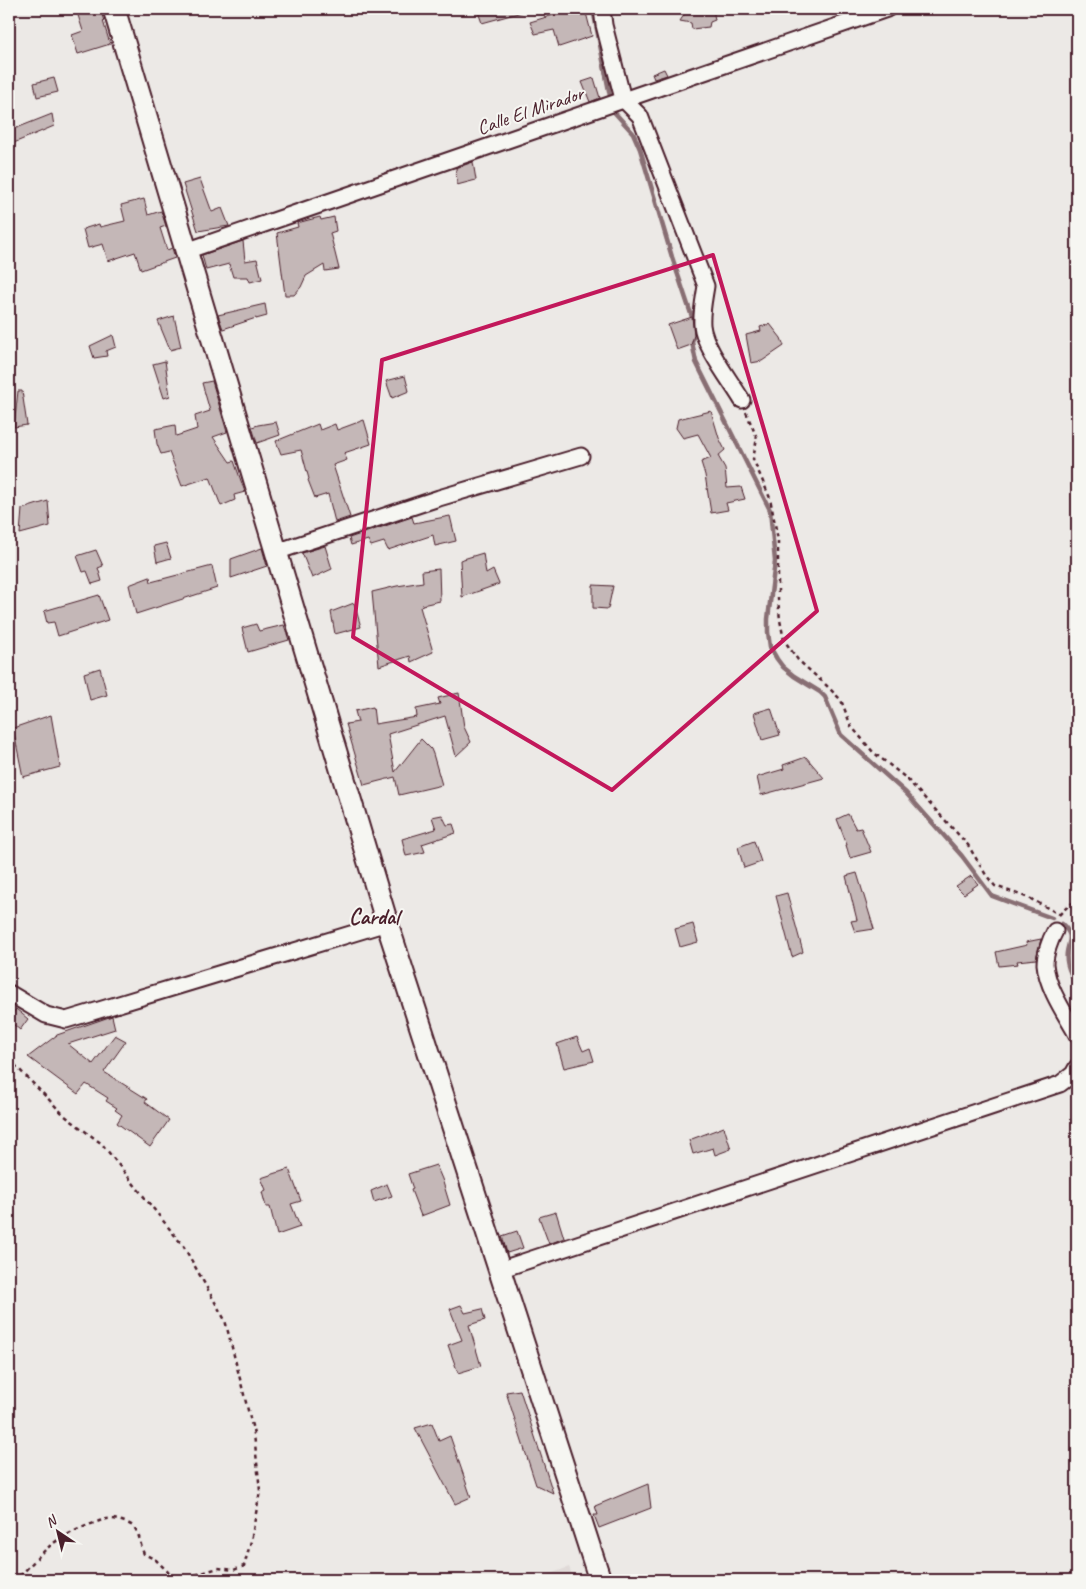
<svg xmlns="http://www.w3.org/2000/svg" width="1086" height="1589" font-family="Caveat,sans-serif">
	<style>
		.built { fill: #e0dad8 }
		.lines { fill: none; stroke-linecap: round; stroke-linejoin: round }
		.stream { stroke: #886e73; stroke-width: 4.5 }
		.building { fill: #c4b7b7; stroke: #4a1f2b }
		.street-casing { stroke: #4a1f2b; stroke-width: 19 }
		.secondary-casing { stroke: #4a1f2b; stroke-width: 25 }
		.path { stroke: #4a1f2b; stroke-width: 2.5; stroke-dasharray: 4 4; stroke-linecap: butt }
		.street { stroke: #f6f6f2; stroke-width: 15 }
		.secondary { stroke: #f6f6f2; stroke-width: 21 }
		.marked { fill: none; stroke: #c2185b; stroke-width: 4; stroke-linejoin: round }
		.labels { text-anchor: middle; stroke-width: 4; stroke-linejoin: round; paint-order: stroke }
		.street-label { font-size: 20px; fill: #4a1f2b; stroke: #f6f6f2 }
		.quarter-label { font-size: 22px; font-weight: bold; fill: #4a1f2b; stroke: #f6f6f2 }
	</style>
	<rect width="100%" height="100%" fill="#ece9e6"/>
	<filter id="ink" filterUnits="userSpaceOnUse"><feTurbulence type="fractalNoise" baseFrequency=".02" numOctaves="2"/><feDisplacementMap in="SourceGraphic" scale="10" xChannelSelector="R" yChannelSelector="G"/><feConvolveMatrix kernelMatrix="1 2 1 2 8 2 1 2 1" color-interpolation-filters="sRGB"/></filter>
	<g filter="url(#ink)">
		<path class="built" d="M569,1567L574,1580H534Z"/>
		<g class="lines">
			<g class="stream">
				<path d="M593,9L611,101"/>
				<path d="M615,113L633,133L640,149L672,257L694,323V335L692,342L696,362L770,510L775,561L768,619V632L770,647L777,659L783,667L794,676L820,692L825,697L841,735L906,793L962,856L992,896L1052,918"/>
				<path d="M1062,924C1078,939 1064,944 1067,961C1068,970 1073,978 1077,987"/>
			</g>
		</g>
		<g class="building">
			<path d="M76,9H100L104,21H103L110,44L78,54L72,35L83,31Z"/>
			<path d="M477,9H522V12L482,23Z"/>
			<path d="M573,9H585L592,36L559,47L554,30L535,34L530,22Z"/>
			<path d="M683,9H713L715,20L710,22L709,27L692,29L691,23L680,21L684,15Z"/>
			<path d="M664,69L667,75L654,79L652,74Z"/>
			<path d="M54,78L58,92L37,97L34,83Z"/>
			<path d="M594,78L600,98L590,102L582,82Z"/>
			<path d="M52,114L54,126L9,145V131Z"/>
			<path d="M473,162L476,180L457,185L456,168Z"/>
			<path d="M200,179L212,212L222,208L229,226L198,231L183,184Z"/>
			<path d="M144,199L148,215L161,211L166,226L160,228L167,250L172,248L175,258L141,270L135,252L108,261L103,244L88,248L83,229L99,224L100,227L125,221L121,205Z"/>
			<path d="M320,217L321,220L334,217L336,231L330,233L339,269L325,271L324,265L306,276L301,287L294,295H285L277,233L298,227L297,223Z"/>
			<path d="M243,241L245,261L257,259L262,279L250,282L248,277H233L229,264L206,270L202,255Z"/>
			<path d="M265,304L267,316L256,319V318L223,329L218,315Z"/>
			<path d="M174,316L181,347L170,350L158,321Z"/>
			<path d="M692,317L694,335L691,345L677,350L668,325Z"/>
			<path d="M770,324L781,338L784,346L762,361L751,363L746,335L761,331L760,327Z"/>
			<path d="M113,335L116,347L106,351L107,356L94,358L90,346Z"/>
			<path d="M165,361L170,396L164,398L153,364Z"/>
			<path d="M405,376L409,391L392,398L386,381Z"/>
			<path d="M212,381L227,432L213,437L230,462L234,461L245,492L234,495L235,500L221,506L210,477L182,486L169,452L161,454L157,444L155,429L175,425L176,436L197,429L195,416L210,411L202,383Z"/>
			<path d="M18,391H22L27,425L14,427Z"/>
			<path d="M711,411L719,438L725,450L718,456L725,468L727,488L741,487L745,499L726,503L728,510L711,513L705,475L701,462L711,458L698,434L683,438L676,428L678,419Z"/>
			<path d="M364,420L371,444L344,453L347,460L333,465L350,517L335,522L328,494L315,498L308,480L309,479L301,450L281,454L276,441L318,424L320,430L335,424L337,430Z"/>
			<path d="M276,422L280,435L257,443L252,427L258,425Z"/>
			<path d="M48,501L50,526L20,534L22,509Z"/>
			<path d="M450,516L456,541L435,546L433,535L388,550L384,542L371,546L368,540L351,545L349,538L412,517L414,523Z"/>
			<path d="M166,543L171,558L157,562L154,546Z"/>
			<path d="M325,546L332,569L312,578L302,553Z"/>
			<path d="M262,548L267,566L231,578V559Z"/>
			<path d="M96,550L103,566L98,568L102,581L92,584L87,571L83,572L77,556Z"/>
			<path d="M483,553L486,574L493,570L499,584L462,597L460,560Z"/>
			<path d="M212,566L217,588L136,614L129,585L150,577L151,582Z"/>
			<path d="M439,569L440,601L422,605L423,606L420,607L433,652L411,662L410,656L379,666L372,592L397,586L423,582L422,571Z"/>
			<path d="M593,585L613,586L608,609L593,608Z"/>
			<path d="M99,595L108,620L58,636L54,622L47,623L44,611Z"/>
			<path d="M354,603L361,627L335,634L331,612Z"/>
			<path d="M256,624L259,631L284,625L289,640L248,652L242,628Z"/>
			<path d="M100,668L107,695L90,700L84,673Z"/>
			<path d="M459,693L464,727L471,742L456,756L445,716L388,734L395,772L421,739L431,749L433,754L442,785L399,795L395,777L364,785L346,724L358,722L355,711L373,707L375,724L417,717L416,709L440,704L438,698Z"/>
			<path d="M771,708L780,735L762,740L754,713Z"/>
			<path d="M51,715L60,767L23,777L13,728Z"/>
			<path d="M806,757L824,778L761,795L757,777L784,769L783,765Z"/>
			<path d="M848,814L856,829L861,828L871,852L850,858L846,845H847L837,819Z"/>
			<path d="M442,815L447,825L453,824L456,833L422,844L425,852L406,856L402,839L436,829L432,817Z"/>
			<path d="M754,841L761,862L744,868L738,847Z"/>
			<path d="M857,873L874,929L855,932L851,921L857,920L846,876Z"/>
			<path d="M971,876L978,884L964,894L956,886Z"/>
			<path d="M787,893L803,952L792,957L776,896Z"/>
			<path d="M693,924L698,942L680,947L675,929Z"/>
			<path d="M1041,939L1036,959L1017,961L1018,964L999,966L996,952L1027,945L1026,942Z"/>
			<path d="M16,1009L28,1019L20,1030L9,1021V1019Z"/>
			<path d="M112,1016L115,1029L68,1044L93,1064L115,1035L126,1041L104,1072L147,1099L145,1102L169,1120L150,1147L117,1123L122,1115L115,1110L117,1108L106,1101L108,1098L86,1084L78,1094L28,1057L57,1035Z"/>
			<path d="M577,1037L583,1051L590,1048L594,1061L564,1068L557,1044Z"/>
			<path d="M724,1127L731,1149L715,1155L713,1148L693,1154L689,1140Z"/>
			<path d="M436,1165L442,1179L450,1205L421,1216L411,1190L413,1189L408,1174Z"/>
			<path d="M289,1169L301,1201L291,1204L300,1227L277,1235L270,1207H266L262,1192L266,1190L261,1178Z"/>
			<path d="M387,1184L392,1196L374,1202L371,1191Z"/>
			<path d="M556,1212L564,1238L549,1244L539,1217Z"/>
			<path d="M517,1231L523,1248L507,1253L502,1236Z"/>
			<path d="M461,1305L465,1313L482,1309L485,1320L469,1325L481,1366L458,1373L448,1345L462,1340L450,1309Z"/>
			<path d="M520,1390L553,1493L536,1485L506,1392Z"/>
			<path d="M432,1423L439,1441L450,1436L471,1497L455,1504L415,1428Z"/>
			<path d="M648,1484L651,1508L599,1528L594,1515H598L595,1506Z"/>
		</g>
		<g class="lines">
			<defs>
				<g id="street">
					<path d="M602,9L604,25L623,99L640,116L706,286C704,299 701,312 702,325C704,347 730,380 742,400"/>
					<path d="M186,251L887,9"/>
					<path d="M276,552L439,498L581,456"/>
					<path d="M1055,931C1050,940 1045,954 1045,964C1047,988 1066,1015 1077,1035"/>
					<path d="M9,993L46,1015L66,1020L387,923"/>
					<path d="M499,1270L1060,1084L1073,1074L1077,1067"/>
				</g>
				<path id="secondary" d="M114,9L387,923L600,1580"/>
			</defs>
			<use href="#street" class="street-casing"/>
			<use href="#secondary" class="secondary-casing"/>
			<g class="path">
				<path d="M746,412L757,438L753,459L770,498L778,540V599L780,620L784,640L798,660L826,685L841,700L851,726L873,752L906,778L968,845L986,875L995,886L1029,898L1059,914"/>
				<path d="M1059,915L1068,906L1077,900"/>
				<path d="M9,1059L65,1116L102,1144L184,1247L225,1320L254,1434L260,1491L251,1541L244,1566L234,1570L218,1568L182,1579L171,1575L156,1560L144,1554C140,1545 140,1533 133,1526C127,1522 114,1518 107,1519C93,1522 63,1535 51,1545C40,1554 27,1569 16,1580"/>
			</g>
			<use href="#street" class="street"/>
			<use href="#secondary" class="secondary"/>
		</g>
	</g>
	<path class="marked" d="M713,255L817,611L612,790L353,637L382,360Z"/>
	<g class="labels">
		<g class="street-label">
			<text transform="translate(530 110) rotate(-19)" y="7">Calle El Mirador</text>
		</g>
		<g class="quarter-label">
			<text x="374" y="924">Cardal</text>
		</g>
	</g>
	<rect width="1086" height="1589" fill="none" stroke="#f6f6f2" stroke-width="30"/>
	<rect x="15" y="15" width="1056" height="1559" fill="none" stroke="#4a1f2b" stroke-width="2" filter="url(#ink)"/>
	<g transform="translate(58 1532) rotate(325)" stroke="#f6f6f2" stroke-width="4" paint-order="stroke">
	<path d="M0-4L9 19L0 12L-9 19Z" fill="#4a1f2b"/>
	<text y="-8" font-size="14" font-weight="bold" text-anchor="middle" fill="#4a1f2b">N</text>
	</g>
</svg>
